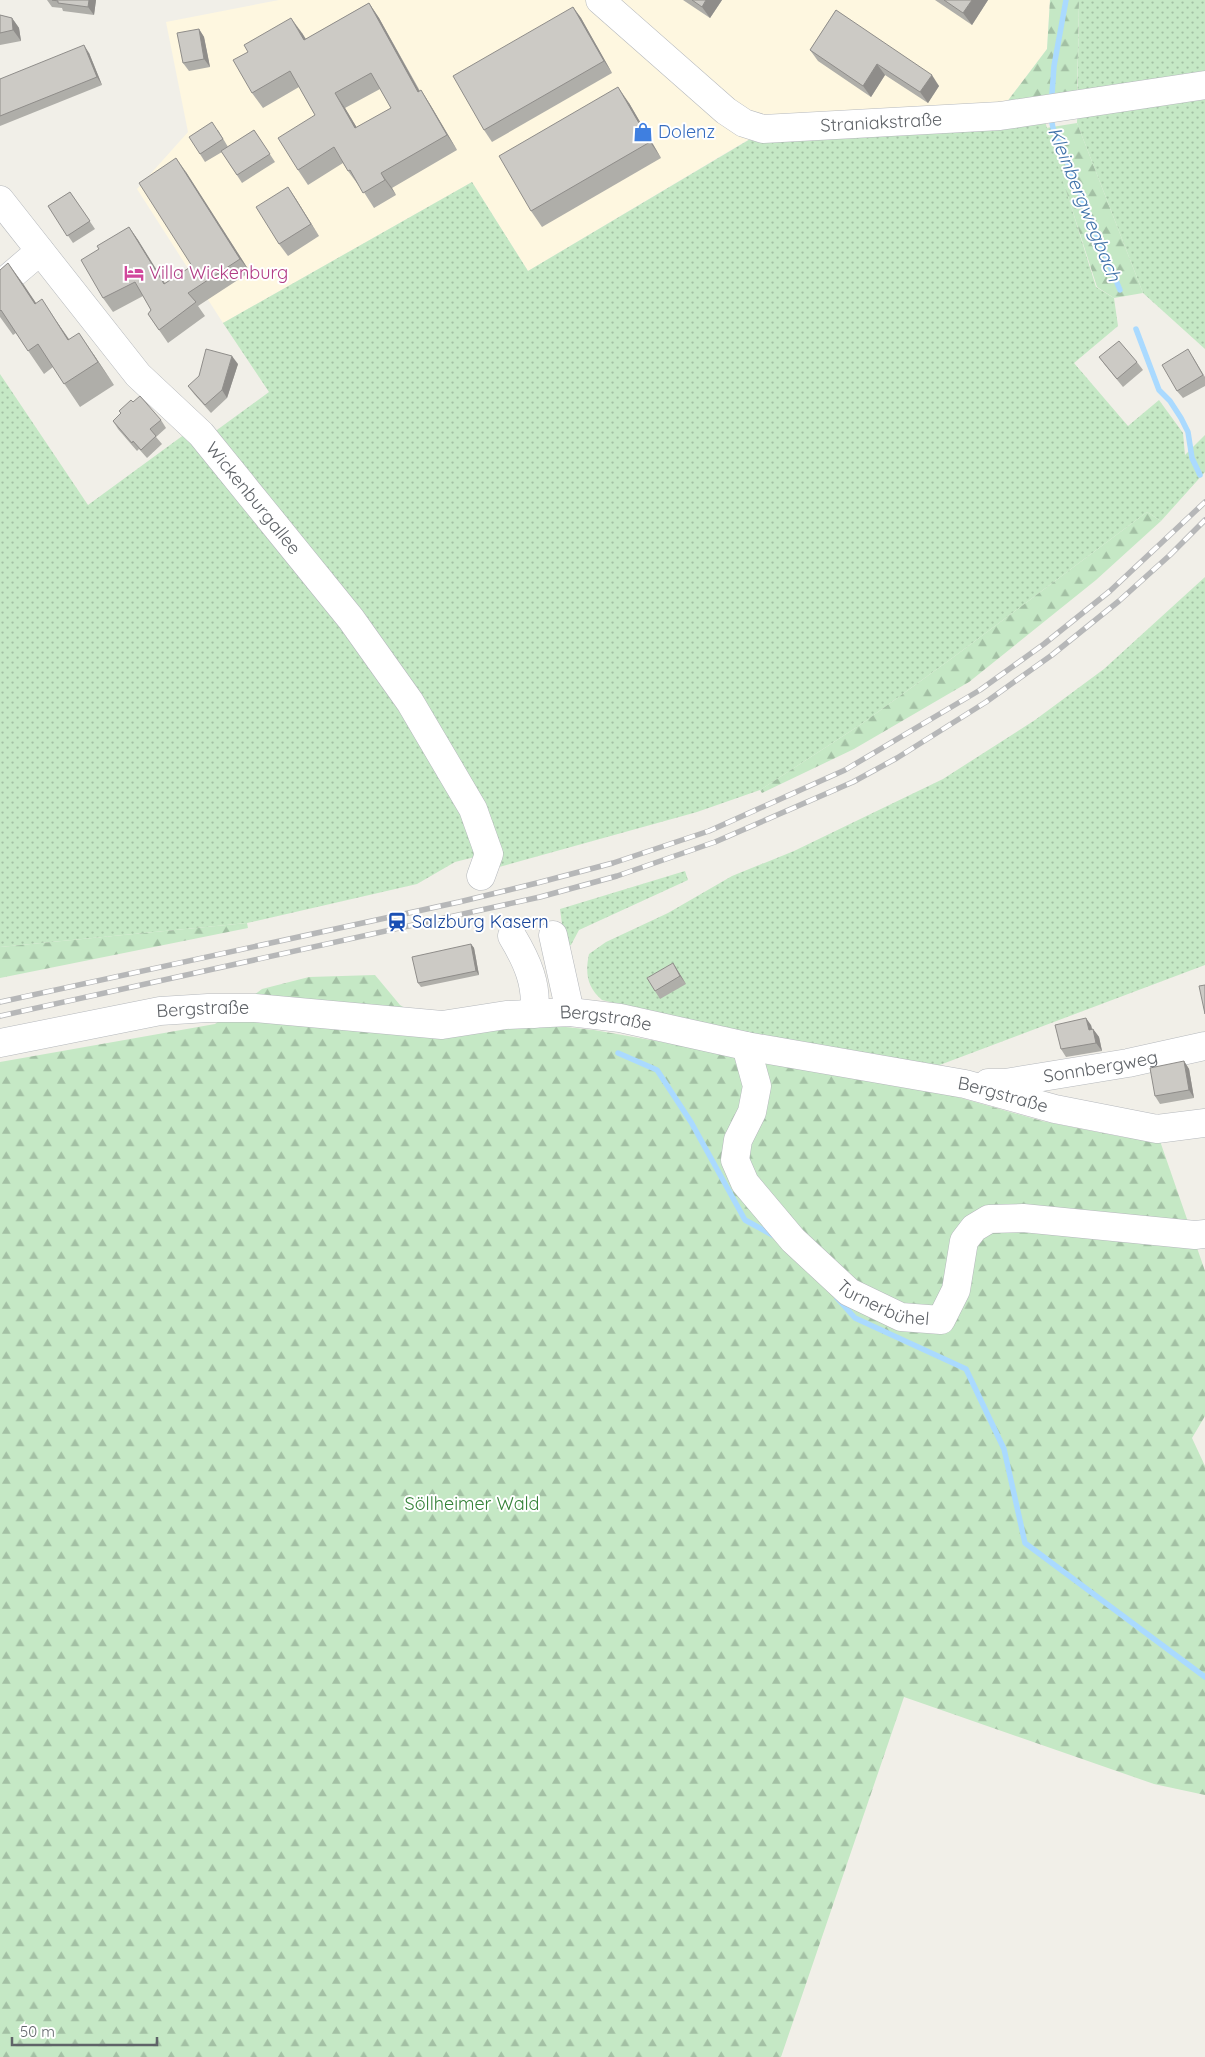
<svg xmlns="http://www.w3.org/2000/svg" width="1205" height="2057" font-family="Quicksand,sans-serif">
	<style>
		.commercial { fill: #fef7e0 }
		.grass { fill: url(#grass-dots) }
		.forest { fill: url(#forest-firs) }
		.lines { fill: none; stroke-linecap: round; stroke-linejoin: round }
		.stream { stroke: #aadaff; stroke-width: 5.5 }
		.minor-casing { stroke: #b5b8bc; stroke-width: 29 }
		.minor { stroke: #fff; stroke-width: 28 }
		.rail-casing { stroke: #b6b7b8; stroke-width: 5.5 }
		.rail { stroke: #fff; stroke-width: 4; stroke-dasharray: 11; stroke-linecap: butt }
		.wall { fill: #afaea9; fill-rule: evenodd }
		.shaded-wall { fill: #8f8d8a }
		.building { fill: #cccac5; stroke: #8f8d8a; fill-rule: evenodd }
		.labels { text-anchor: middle; stroke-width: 4; stroke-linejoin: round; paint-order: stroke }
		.street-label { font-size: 18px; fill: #5f6368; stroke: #fff }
		.shop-label { font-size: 18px; fill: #366cbe; stroke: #fff; text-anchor: start }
		.hotel-label { font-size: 18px; fill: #b23c85; stroke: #fff; text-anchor: start }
		.transit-label { font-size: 18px; fill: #164399; stroke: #fff; text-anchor: start }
		.park-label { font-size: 18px; fill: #348238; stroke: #fff }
		.water-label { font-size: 19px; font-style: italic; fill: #4174aa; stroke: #fff }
	</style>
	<defs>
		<pattern id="grass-dots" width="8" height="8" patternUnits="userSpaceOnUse" patternTransform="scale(1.25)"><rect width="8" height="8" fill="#c5e8c5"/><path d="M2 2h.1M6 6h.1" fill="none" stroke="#a3c0a4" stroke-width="1.8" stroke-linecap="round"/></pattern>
		<pattern id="forest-firs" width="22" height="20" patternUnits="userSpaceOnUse" patternTransform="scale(1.25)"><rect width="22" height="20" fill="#c5e8c5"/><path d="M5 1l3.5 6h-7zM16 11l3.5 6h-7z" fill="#a3c0a4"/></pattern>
	</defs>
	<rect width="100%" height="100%" fill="#f1efe8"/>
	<path class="commercial" d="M279,0H1050L1047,49L1000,111L778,122L528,271L472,182L223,323L137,189L188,132L166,22Z"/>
	<g class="grass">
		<path d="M1079,0H1205V349L1143,293L1077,123Z"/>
		<path d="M1043,115L1096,287L1114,298L1118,326L1074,363L1128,426L1159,400L1183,433L1185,455L1205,435V472L1161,521L1147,512L955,656L860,725L760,790L697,812L492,869L487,854L455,862L417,884L247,923L0,947V374L88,505L185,434L195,446L269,392L223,323L472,182L528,271L757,135Z"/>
		<path d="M1205,577V965L937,1066L699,1024L602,1000C587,987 585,973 589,954L606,942L668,913L732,876L794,851L943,779L1035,720L1104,669Z"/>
		<path d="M685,871L688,880L579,930L571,945L565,946L560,909Z"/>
	</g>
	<g class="forest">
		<path d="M1050,0H1079L1077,96L1000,111L1047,49Z"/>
		<path d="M1077,123L1143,293L1114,298L1097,287L1046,128Z"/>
		<path d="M1147,512L1161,521L1096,580L969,682L854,749L762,793L760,790L860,725L955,656Z"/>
		<path d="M247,923L248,928L0,978V947Z"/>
		<path d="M375,975L400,1005L441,1032L519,1022L594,1030L933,1090L1042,1121L1123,1137L1160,1141L1205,1271V1416L1192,1438L1205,1466V1795L1154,1784L904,1697L781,2057H0V1062L215,1024L262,989L309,977Z"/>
	</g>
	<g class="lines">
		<g class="stream">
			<path d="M1052,94L1054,66L1066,0"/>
			<path d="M1051,118L1053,128L1120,290"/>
			<path d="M1136,329L1159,390L1170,401L1181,418L1188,432L1192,458L1200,475"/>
			<path d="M618,1053L657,1070L691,1122L745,1220L776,1237"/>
			<path d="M837,1298L855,1318L966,1369L1004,1449L1025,1543L1205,1677"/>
		</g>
		<defs>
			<g id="minor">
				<path id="s1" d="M600,0L726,111L744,123L763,129L1000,116L1205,85"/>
				<path id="s2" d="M0,200L138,375L201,434L351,619L410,702L473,809L489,854L481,876"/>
				<path d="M0,285L40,251"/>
				<path d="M553,935L570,1012"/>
				<path d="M512,936C527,961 538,985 534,1014"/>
				<path id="s3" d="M0,1043L160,1011L208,1008H255L442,1025L506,1015L570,1012L620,1018L746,1046L965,1084L1055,1109L1157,1129L1205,1123"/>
				<path id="s4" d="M746,1046L757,1086L752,1112L738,1140L735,1160L745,1183L793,1240L849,1292L901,1317L941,1320L956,1290L964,1241L974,1228L989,1219L1023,1218L1195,1235L1205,1234"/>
				<path id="s5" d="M988,1083H1005L1128,1063L1205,1046"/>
			</g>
		</defs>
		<use href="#minor" class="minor-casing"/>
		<use href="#minor" class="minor"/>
		<defs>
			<g id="rail">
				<path d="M0,1002L459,902L537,883L613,863L709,831L845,770L980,690L1044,644L1110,591L1205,502"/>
				<path d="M0,1016L540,897L617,876L715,842L853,782L897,758L986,702L1052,655L1119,601L1170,555L1205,520"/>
			</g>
		</defs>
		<use href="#rail" class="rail-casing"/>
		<use href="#rail" class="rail"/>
	</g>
	<g class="wall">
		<path d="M47,0H96L94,15L63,11L62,8L52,7Z"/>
		<path d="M683,0H722L710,18Z"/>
		<path d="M935,0H988L972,25Z"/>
		<path d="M369,3L379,18L420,91L421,90L431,106L457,150L392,188L396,195L374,208L360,186H359L348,171L343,163L308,185L298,170L315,115L299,87L263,108L252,93L248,52L302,33L306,39ZM380,89L391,108L357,128L345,108Z"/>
		<path d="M573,7L581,18L612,73L492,142L484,130Z"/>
		<path d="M836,10L939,86L928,103L885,75L871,97L818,61L810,50Z"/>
		<path d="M0,15L12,18L19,28L21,41L0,45Z"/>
		<path d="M199,29L204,37L210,67L189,71L183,63Z"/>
		<path d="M89,53L102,85L0,126V79Z"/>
		<path d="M629,103L661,158L542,227L531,211Z"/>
		<path d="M218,130L228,147L254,130L275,162L242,183L222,152L205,162L200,154Z"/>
		<path d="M186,172L250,272L198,306L205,316L168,343L148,314L151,310L143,296L113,312L103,298L99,249L129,227L138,240L165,283L192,266Z"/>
		<path d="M288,187L319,236L288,256L279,244Z"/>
		<path d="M70,192L95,229L73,243L48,206Z"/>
		<path d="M8,263L36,303L57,322L69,339L94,355L114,385L80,407L53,367L44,374L16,333L13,335L0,317V270Z"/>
		<path d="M1099,357L1137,362L1143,370L1123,387L1105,365Z"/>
		<path d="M1193,357L1205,377V386L1183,398L1177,391Z"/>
		<path d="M238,364L227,398L211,413L194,394L188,386Z"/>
		<path d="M133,402L161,420L166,428L156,437L162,444L147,458L139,449L137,451L118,429L113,421Z"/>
		<path d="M471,944L474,948L479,975L421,987L418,983Z"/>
		<path d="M673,963L686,984L660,999L655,991Z"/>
		<path d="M1091,1025L1092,1029H1093L1099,1037L1102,1051L1066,1057L1061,1049Z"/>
		<path d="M1184,1061L1189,1069L1194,1098L1160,1104L1155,1096Z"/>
	</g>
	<g class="shaded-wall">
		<path d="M89,0H96L94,15L88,7Z"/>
		<path d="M706,0H722L710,18L702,7Z"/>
		<path d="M972,0H988L972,25L963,13Z"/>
		<path d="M369,3L379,18L428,107L418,92Z"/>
		<path d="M573,7L581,18L612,73L604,61Z"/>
		<path d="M12,18L19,28L21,41L13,30Z"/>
		<path d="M291,18L302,33L315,55L304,40Z"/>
		<path d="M199,29L204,37L210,67L204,59Z"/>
		<path d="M84,45L89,53L102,85L97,77Z"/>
		<path d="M877,64L885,75L871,97L863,86Z"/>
		<path d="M932,75L939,86L928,103L920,92Z"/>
		<path d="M618,87L629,103L661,158L650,142Z"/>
		<path d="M421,90L431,106L457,150L447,135Z"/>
		<path d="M335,93L345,108L366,143L355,128Z"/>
		<path d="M176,158L186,172L250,272L240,259Z"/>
		<path d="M381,173L392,188L396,195L385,180Z"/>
		<path d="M288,187L296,199L319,236L311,224Z"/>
		<path d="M129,227L138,240L173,297L164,284Z"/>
		<path d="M8,263L24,285L51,326L35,304Z"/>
		<path d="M42,299L57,322L84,362L68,340Z"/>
		<path d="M79,333L94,355L114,385L98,362Z"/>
		<path d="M232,356L238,364L227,398L222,390Z"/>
		<path d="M471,944L474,948L479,975L476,971Z"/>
		<path d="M673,963L678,971L686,984L680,976Z"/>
		<path d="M1086,1018L1091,1025L1094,1038L1089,1030Z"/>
		<path d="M1093,1029L1099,1037L1102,1051L1096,1043Z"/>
		<path d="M1184,1061L1189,1069L1194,1098L1189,1090Z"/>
	</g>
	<g class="building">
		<path d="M52,0H89L88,7L58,3V1Z"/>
		<path d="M692,0H706L702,7Z"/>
		<path d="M944,0H972L963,13Z"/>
		<path d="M369,3L418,92L421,90L447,135L381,173L385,180L363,193L350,170L348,171L334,147L298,170L278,138L315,115L290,71L252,93L233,60L248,52L244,45L291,18L304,40ZM371,73L391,108L355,128L335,93Z"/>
		<path d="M573,7L604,61L484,130L453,76Z"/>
		<path d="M836,10L932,75L920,92L877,64L863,86L810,50Z"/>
		<path d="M0,15L12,18L13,30L0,33Z"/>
		<path d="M199,29L204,59L183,63L177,33Z"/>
		<path d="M84,45L97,77L0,116V79Z"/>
		<path d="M618,87L650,142L531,211L499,156Z"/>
		<path d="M212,122L223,139L200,154L189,137Z"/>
		<path d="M254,130L270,154L237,175L221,151Z"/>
		<path d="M176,158L240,259L188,293L196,302L159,330L148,314L151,310L135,282L103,298L81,260L99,249L97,246L129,227L164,284L192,266L139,183Z"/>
		<path d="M288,187L311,224L279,244L256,207Z"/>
		<path d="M70,192L90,221L67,236L48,206Z"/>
		<path d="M8,263L35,304L42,299L68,340L79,333L98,362L64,384L38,344L28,351L1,310L0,311V270Z"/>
		<path d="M1119,341L1137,362L1117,379L1099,357Z"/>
		<path d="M206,349L232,356L222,390L205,405L188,386L199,376Z"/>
		<path d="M1188,349L1203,375L1177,391L1162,365Z"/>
		<path d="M140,396L161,420L150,429L156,436L141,450L133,441L132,443L113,421L121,413L119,411L131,400L133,402Z"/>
		<path d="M471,944L476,971L418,983L412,957Z"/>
		<path d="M673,963L680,976L655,991L647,978Z"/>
		<path d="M1205,985V1014L1199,986Z"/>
		<path d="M1086,1018L1089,1030L1093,1029L1096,1043L1061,1049L1055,1025Z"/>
		<path d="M1184,1061L1189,1090L1155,1096L1150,1068Z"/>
	</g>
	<defs>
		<symbol id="shop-bare" viewBox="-9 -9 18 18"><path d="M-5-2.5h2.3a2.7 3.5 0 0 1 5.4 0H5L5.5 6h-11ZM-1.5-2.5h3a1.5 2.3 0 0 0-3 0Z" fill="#3f7fe0" stroke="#fff" stroke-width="2.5" paint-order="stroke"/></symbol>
		<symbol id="hotel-bare" viewBox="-9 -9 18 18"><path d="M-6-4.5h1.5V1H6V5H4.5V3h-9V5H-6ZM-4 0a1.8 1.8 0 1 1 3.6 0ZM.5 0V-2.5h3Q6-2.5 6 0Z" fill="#d1479c" stroke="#fff" stroke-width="2.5" paint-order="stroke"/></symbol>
		<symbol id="station-bare" viewBox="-9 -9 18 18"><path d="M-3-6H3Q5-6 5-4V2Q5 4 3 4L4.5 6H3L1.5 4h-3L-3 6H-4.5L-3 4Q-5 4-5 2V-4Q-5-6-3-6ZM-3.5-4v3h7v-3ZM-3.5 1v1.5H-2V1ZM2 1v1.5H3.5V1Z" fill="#1a4fb4" stroke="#fff" stroke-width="2.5" paint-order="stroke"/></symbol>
	</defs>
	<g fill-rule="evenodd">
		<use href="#shop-bare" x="629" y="118" width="28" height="28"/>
		<use href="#hotel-bare" x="120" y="259" width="28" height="28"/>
		<use href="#station-bare" x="383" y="908" width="28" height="28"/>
	</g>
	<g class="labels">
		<g class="street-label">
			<text dy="6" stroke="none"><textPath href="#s1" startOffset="328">Straniakstraße</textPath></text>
			<text dy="6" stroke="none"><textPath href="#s2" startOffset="392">Wickenburgallee</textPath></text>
			<text dy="6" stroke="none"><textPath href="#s3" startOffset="206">Bergstraße</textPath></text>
			<text dy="6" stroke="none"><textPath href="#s3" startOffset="611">Bergstraße</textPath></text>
			<text dy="6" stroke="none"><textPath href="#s5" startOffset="114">Sonnbergweg</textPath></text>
			<text dy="6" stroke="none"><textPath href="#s3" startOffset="1016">Bergstraße</textPath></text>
			<text dy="6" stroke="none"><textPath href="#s4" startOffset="332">Turnerbühel</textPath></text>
		</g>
		<g class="shop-label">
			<text x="658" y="138">Dolenz</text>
		</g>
		<g class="hotel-label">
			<text x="149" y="279">Villa Wickenburg</text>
		</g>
		<g class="transit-label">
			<text x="412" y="928">Salzburg Kasern</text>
		</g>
		<g class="park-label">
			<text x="472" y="1510">Söllheimer Wald</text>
		</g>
		<g class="water-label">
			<text transform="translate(1085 204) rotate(68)" y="7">Kleinbergwegbach</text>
		</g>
	</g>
	<path d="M12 2037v8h145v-8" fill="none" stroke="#5f6368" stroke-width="2.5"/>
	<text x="20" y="2037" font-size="15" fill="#5f6368" stroke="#ffffff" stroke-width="4" paint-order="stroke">50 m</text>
</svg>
